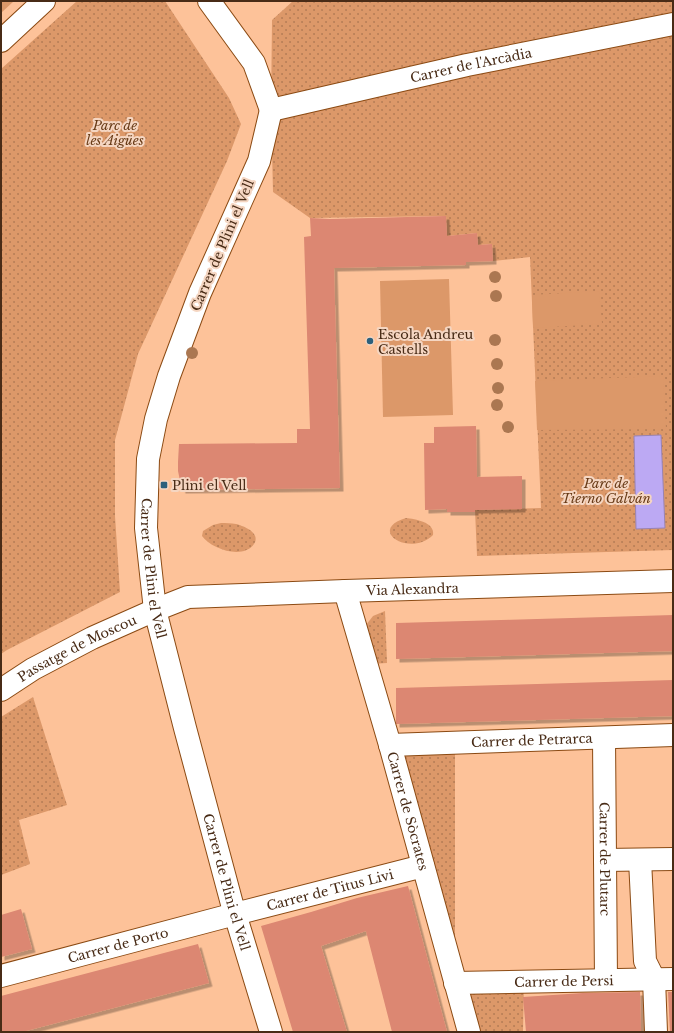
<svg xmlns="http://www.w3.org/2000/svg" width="674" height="1033" font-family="'Libre Baskerville',serif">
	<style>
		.green { fill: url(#green-dots) }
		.pitch { fill: #dc9869 }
		.water { fill: #bca9f3; stroke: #9983b1 }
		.building { fill: #dc8772; filter: url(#shadow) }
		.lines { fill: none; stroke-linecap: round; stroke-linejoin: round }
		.minor-casing { stroke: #8b4a13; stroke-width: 24 }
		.minor { stroke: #fff; stroke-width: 22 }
		.tree { fill: #ab7751 }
		.poi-dot { fill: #2c607c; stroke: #f5d6c2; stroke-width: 1.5 }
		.labels { text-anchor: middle; stroke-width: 4; stroke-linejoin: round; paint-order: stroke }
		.street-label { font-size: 13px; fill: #482b16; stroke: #f5d6c2 }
		.park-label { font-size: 13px; font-style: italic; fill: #683a16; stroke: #f5d6c2 }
		.poi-label { font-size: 13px; fill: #482b16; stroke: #f5d6c2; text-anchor: start }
	</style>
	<defs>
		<pattern id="green-dots" width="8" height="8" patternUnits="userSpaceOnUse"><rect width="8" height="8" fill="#dc9869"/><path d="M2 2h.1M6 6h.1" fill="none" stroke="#b47c55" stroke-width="1.8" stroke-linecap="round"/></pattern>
		<filter id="shadow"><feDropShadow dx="3.5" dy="3.5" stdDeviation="0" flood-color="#0004"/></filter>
	</defs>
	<rect width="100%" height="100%" fill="#fdc299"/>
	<g class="green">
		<path d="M77,1H165L229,98L241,124L227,161L138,354L115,440V516L120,592L7,650L1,654V69Z"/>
		<path d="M293,1H673V550L477,556L475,510L541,508L530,257L493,261L492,244L478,245L477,233L447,236L446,216L310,218L273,192L271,110L272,20Z"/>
		<path d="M406,518C415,519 435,522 433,535C410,558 366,530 406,518Z"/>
		<path d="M221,523C226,523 231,523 236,524C244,526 261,533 254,544C243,560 211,549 202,536L203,531L213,525Z"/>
		<path d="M385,611L387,663L371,664L366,625L373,616Z"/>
		<path d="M33,697L67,805L19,820L30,864L1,875V717Z"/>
		<path d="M455,743V983L524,982L523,1032H469L390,745Z"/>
	</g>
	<g class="pitch">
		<path d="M1,1H14L1,13Z"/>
		<path d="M449,279L453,415L383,417L380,281Z"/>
		<path d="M599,291L602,324L533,328L532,295Z"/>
		<path d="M663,376L666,429L537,430L535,381Z"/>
	</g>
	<path class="water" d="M661,435L665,528L636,529L634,436Z"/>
	<g class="building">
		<path d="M446,216L447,236L477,233L478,245L492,244L493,261L466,262V265L334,268L340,488L182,490L178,471V462L179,444L297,443V429H310L304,237L311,236L310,218L330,219Z"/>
		<path d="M476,426L477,477L522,476V509L475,510V512H447V509L425,510L424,443H434V427Z"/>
		<path d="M673,615V651L396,659V623Z"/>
		<path d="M673,680V716L396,724V688Z"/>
		<path d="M408,886L447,1032H392L366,931L321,946L347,1032H293L261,926L311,912L357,898Z"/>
		<path d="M21,909L32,949L1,957V915Z"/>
		<path d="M198,944L209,983L22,1032H1V996Z"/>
		<path d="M640,992L641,1032H526L523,997L583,993Z"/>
		<path d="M668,992H673V1032H670Z"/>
	</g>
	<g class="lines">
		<defs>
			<g id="minor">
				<path d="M209,1L254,63L271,110"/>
				<path d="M1,41L44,1"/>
				<path id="s1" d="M271,110L259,161L200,293L169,376L156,419L148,459L146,528L155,610L185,728L232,904L271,1032"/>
				<path id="s2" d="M271,110L467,65L673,24"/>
				<path id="s3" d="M345,591L390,745L469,1032"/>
				<path id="s4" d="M1,690L33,669L92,638L155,610L188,597L345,591L673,581"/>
				<path id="s5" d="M604,738L606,980"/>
				<path id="s6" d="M390,745L673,735"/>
				<path d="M605,860L673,859"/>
				<path d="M640,860L645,961L654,979L656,1032"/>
				<path id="s7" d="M1,976L235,914L423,866"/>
				<path id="s8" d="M455,983L673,979"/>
			</g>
		</defs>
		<use href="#minor" class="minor-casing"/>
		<use href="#minor" class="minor"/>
	</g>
	<g class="tree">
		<circle cx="495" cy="277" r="6"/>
		<circle cx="496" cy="296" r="6"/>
		<circle cx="495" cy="340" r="6"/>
		<circle cx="192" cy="353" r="6"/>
		<circle cx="497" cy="364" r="6"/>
		<circle cx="498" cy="388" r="6"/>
		<circle cx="497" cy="405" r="6"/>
		<circle cx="508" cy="427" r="6"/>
	</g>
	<g class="poi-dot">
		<circle cx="370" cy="341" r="4"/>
		<rect x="160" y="481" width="8" height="8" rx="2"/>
	</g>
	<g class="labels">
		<g class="street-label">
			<text dy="5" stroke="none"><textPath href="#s2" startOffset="205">Carrer de l'Arcàdia</textPath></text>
			<text transform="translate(222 245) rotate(-67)" y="5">Carrer de Plini el Vell</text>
			<text dy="5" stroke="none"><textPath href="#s1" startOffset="481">Carrer de Plini el Vell</textPath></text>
			<text dy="5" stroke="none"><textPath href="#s4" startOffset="434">Via Alexandra</textPath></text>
			<text dy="5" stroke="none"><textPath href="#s4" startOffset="87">Passatge de Moscou</textPath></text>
			<text dy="5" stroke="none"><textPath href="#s6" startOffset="142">Carrer de Petrarca</textPath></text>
			<text dy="5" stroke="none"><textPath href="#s3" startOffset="229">Carrer de Sòcrates</textPath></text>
			<text dy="5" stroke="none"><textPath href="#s5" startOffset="121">Carrer de Plutarc</textPath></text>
			<text dy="5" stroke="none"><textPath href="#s1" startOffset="804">Carrer de Plini el Vell</textPath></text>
			<text dy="5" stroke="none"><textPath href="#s7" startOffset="340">Carrer de Titus Livi</textPath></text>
			<text dy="5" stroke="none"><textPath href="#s7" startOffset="121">Carrer de Porto</textPath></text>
			<text dy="5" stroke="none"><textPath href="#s8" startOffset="109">Carrer de Persi</textPath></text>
		</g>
		<g class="park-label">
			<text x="115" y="130">Parc de<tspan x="115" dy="15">les Aigües</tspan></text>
			<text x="606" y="488">Parc de<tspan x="606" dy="15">Tierno Galván</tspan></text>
		</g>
		<g class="poi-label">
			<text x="378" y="339">Escola Andreu<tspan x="378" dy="15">Castells</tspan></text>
			<text x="172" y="490">Plini el Vell</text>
		</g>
	</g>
	<rect width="674" height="1033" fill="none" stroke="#482b16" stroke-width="4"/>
</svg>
